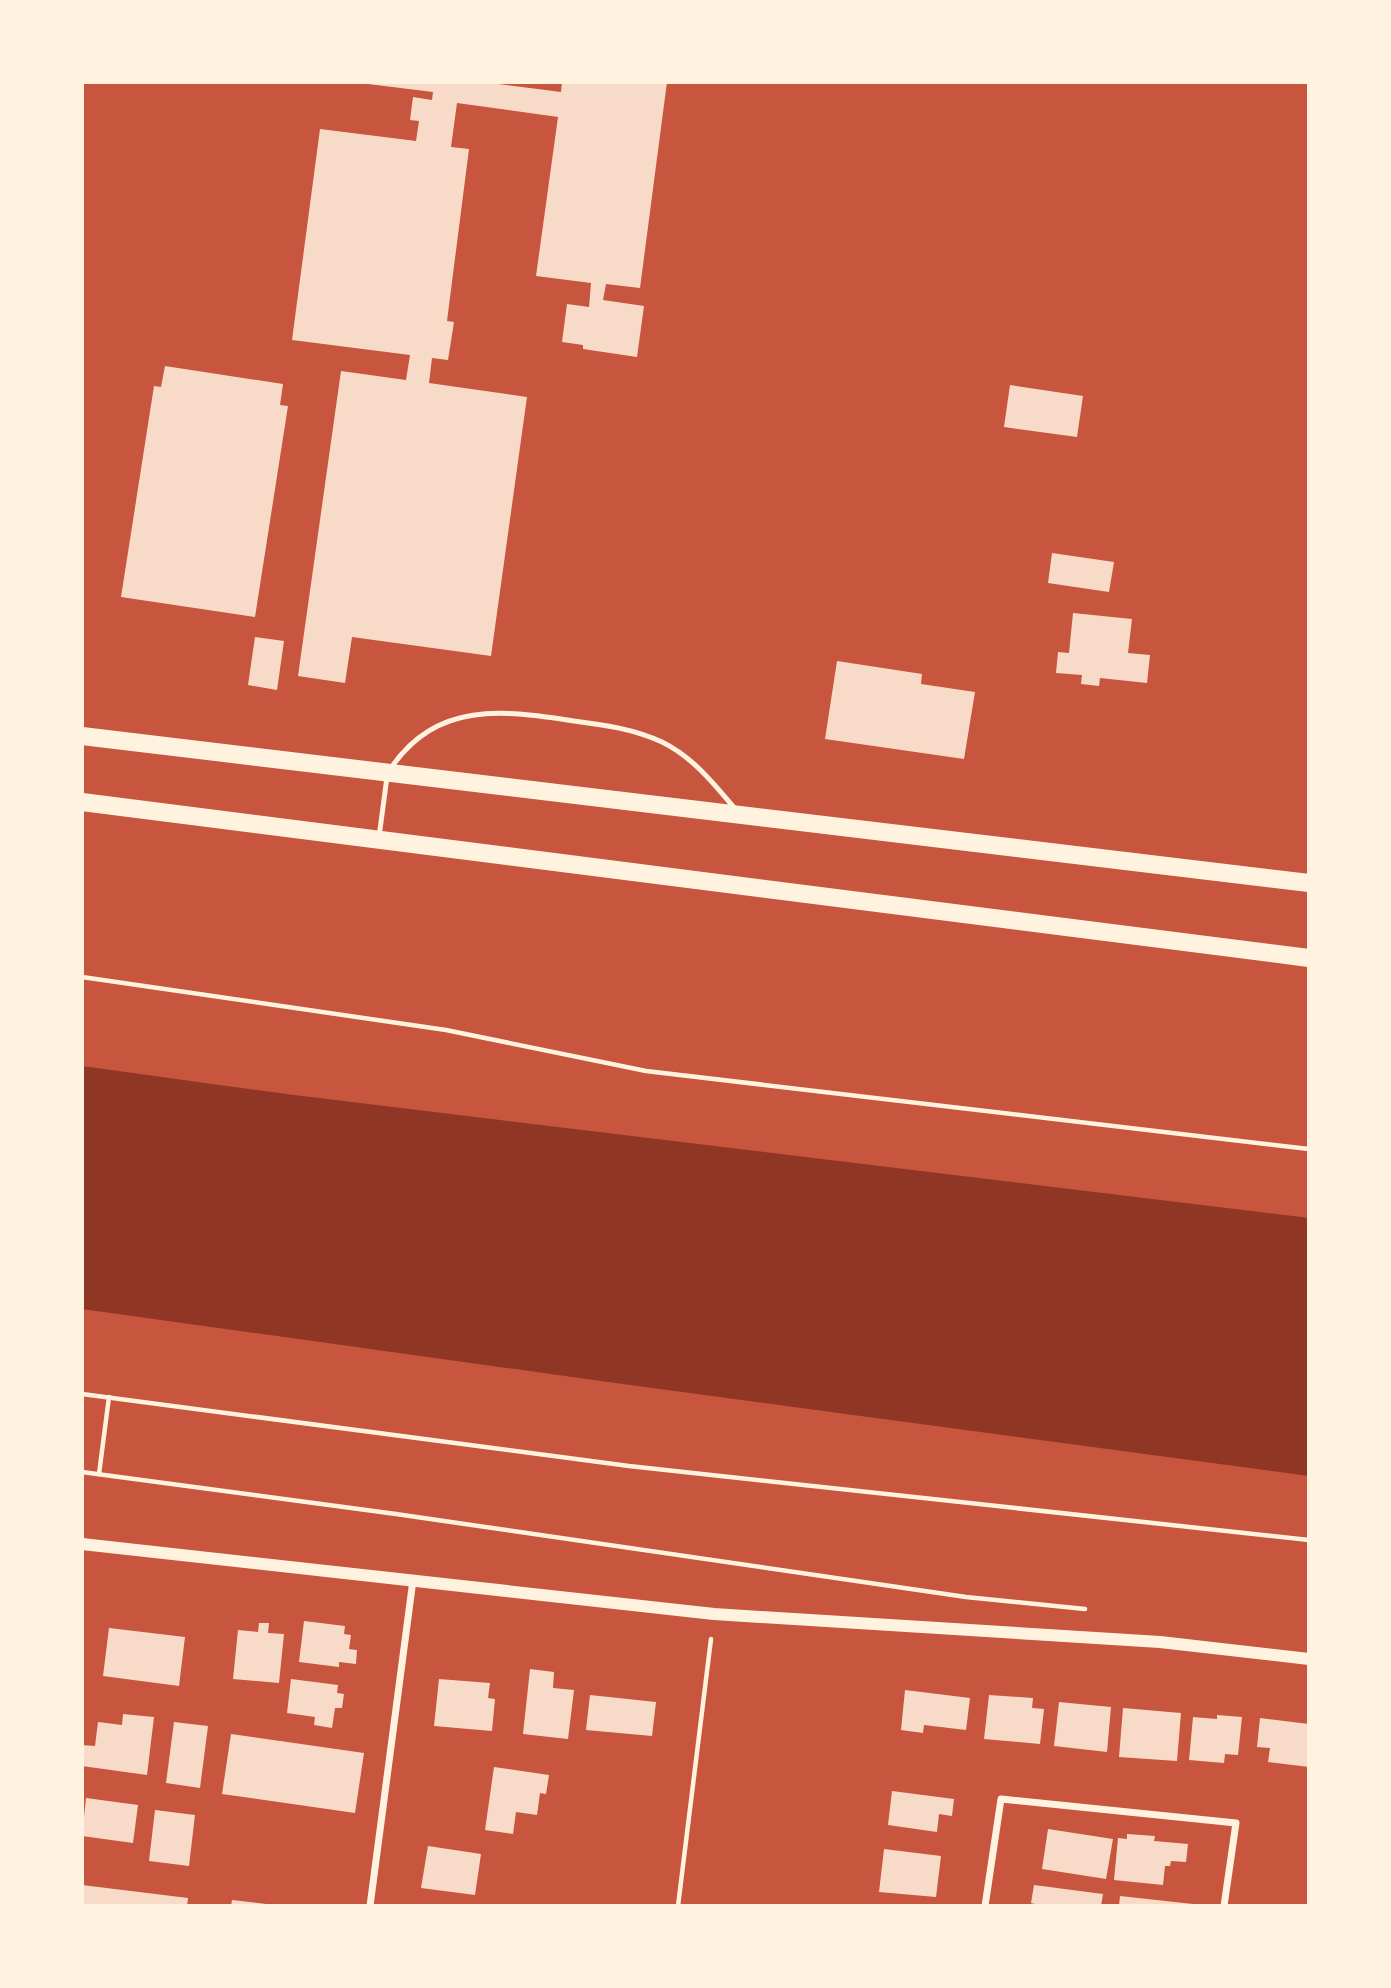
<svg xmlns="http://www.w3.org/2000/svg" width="1391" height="1988" font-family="'Open Sans',sans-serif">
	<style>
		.water { fill: #8f3625 }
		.building { fill: #f7dbc8 }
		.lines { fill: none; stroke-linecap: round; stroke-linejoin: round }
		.path { stroke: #fff3e0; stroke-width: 4.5 }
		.service { stroke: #fff3e0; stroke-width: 5 }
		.minor { stroke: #fff3e0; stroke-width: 7 }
		.tertiary { stroke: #fff3e0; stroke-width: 12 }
		.primary { stroke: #fff3e0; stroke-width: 18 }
	</style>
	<rect width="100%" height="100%" fill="#c8553d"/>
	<path class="water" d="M82,1066L286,1094L1309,1218V1476L608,1382L82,1309Z"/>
	<g class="building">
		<path d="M368,82H483L561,92L562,82H667L640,288L606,284L603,300L644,306L637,357L583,349V345L562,342L567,304L589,307L591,283L536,276L558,117L457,103L451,147L469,149L447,321L454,322L448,360L432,358L429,383L527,397L491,656L352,637L345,683L298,676L341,371L406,380L410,355L292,340L320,129L416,141L419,121L410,120L413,97L432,100L433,92L368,84Z"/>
		<path d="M165,366L283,384L280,405L288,406L255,617L121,597L154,386L161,387Z"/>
		<path d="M1010,385L1083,396L1077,437L1004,427Z"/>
		<path d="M1052,553L1114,562L1109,592L1048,583Z"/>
		<path d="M1073,613L1132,619L1128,653L1150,655L1147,683L1100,678L1099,686L1081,684L1082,675L1056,673L1058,652L1069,653Z"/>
		<path d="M255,637L284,641L277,690L248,685Z"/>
		<path d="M837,661L922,674L921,684L975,692L964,759L825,739Z"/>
		<path d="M304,1621L345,1626L344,1634L351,1635L349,1649L357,1650L356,1664L339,1662V1667L299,1662Z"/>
		<path d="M259,1623H269L268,1633L284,1634L279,1683L233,1679L238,1630L258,1632Z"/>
		<path d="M109,1628L185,1637L179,1686L103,1676Z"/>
		<path d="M530,1669L554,1672L553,1688L574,1690L568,1739L523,1734Z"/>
		<path d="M291,1679L338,1685L337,1693L344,1694L342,1708H335L332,1728L314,1725L315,1717L287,1713Z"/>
		<path d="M439,1679L490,1683L488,1698L495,1699L492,1731L434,1726Z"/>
		<path d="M905,1690L970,1698L966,1730L924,1725L923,1733L901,1730Z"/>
		<path d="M590,1695L656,1702L652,1736L586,1730Z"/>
		<path d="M989,1695L1033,1698L1032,1708L1044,1709L1040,1744L984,1739Z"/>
		<path d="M1059,1702L1111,1707L1107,1752L1054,1746Z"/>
		<path d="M1123,1708L1181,1713L1177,1761L1119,1757Z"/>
		<path d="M123,1714L154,1717L147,1775L82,1766V1745L95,1746L98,1722L122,1725Z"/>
		<path d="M1217,1715L1242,1717L1238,1755L1225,1754L1224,1763L1189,1760L1193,1717L1217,1719Z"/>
		<path d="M1260,1718L1309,1724V1767L1268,1762L1270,1748L1257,1747Z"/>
		<path d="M174,1722L208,1726L200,1788L166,1783Z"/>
		<path d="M231,1734L364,1753L355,1813L222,1794Z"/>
		<path d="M494,1767L549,1775L546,1794L540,1793L537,1815L516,1812L513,1834L485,1830Z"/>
		<path d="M892,1791L954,1799L952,1816L939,1814L937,1832L888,1825Z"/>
		<path d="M86,1798L138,1805L133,1843L82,1836Z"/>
		<path d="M155,1810L195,1815L189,1866L149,1861Z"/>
		<path d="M1048,1829L1113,1839L1106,1879L1042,1869Z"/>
		<path d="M1127,1834L1155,1836L1154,1841L1188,1844L1186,1862L1171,1861L1170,1866H1165L1163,1885L1114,1880L1118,1838L1127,1839Z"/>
		<path d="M428,1846L481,1854L475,1895L421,1888Z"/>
		<path d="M884,1849L941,1856L936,1897L879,1892Z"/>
		<path d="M82,1885L188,1898L187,1906H82Z"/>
		<path d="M1034,1885L1103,1894L1101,1906H1035V1904L1031,1903Z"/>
		<path d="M1120,1896L1193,1904L1192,1906H1119Z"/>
		<path d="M232,1900L266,1904V1906H231Z"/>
	</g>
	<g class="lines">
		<g class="path">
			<path d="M82,977L446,1030L646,1071L1309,1149"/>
			<path d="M82,1394L629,1466L1309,1540"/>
			<path d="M82,1472L396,1514L966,1597L1085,1609"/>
			<path d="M99,1474L109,1397"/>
			<path d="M678,1906L711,1639"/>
		</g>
		<g class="service">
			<path d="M391,768C436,701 503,710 574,721C605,725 634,729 662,742C693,757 715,785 736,810"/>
			<path d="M379,837L387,777"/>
		</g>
		<g class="minor">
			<path d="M370,1906L413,1580"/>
			<path d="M985,1906L1001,1799L1236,1823L1224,1906"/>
		</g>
		<path class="tertiary" d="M82,1544L714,1614L1160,1642L1309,1659"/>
		<g class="primary">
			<path d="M82,736L1309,883"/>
			<path d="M82,802L1309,958"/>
		</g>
	</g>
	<rect width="1391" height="1988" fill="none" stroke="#fff3e0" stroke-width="168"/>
</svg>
